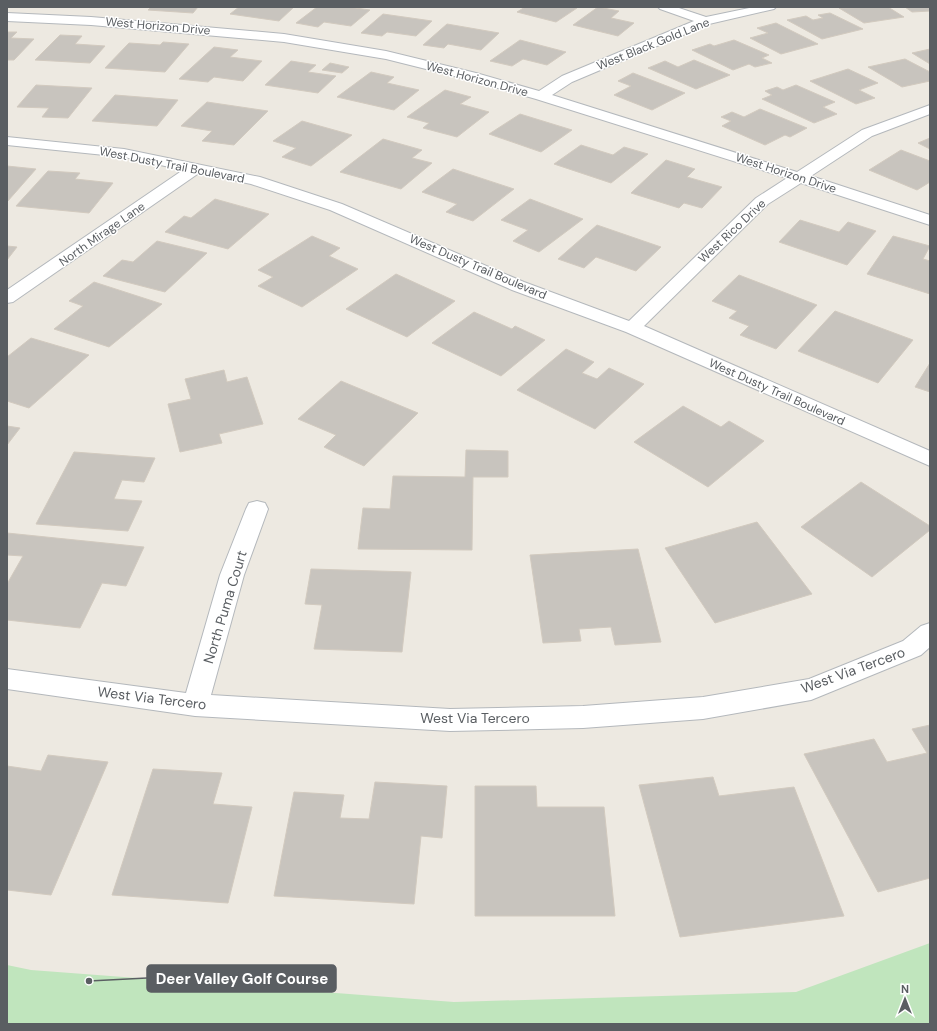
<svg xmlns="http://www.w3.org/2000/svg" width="937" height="1031" font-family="'DM Sans',sans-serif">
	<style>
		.green { fill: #c0e5bd }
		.building { fill: #c8c4be; stroke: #d2cabf }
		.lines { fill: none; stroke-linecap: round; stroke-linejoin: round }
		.minor-casing { stroke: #b4b8bc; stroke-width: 2 }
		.minor { fill: #fff; fill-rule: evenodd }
		.labels { text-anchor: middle; stroke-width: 3; stroke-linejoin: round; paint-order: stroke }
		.far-street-label { font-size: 12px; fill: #5a5e62; stroke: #fff }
		.street-label { font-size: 14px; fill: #5a5e62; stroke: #fff }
		.leader { fill: none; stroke: #5a5e62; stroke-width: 1.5 }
		.callout-dot { fill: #5a5e62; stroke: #fff; stroke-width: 1.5 }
		.callout { fill: #5a5e62; stroke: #5a5e62; stroke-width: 1.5 }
		.callout-label { font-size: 15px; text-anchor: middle; font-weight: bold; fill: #fff }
	</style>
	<rect width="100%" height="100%" fill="#ede9e1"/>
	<path class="green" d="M930,943V1024H7V965L31,970L454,1002L796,992Z"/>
	<g class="building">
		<path d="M151,7H198L193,13L148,10Z"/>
		<path d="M239,7H294L279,21L230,14Z"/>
		<path d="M317,7H348L370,10L351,26L324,22L318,27L296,23Z"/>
		<path d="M525,7H574L577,8L556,22L517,12Z"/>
		<path d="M598,7L619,11L611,18L634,23L618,36L573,25Z"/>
		<path d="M888,7L904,17L864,23L839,8Z"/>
		<path d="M905,7H930V11L912,12Z"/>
		<path d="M830,13L863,29L822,39L787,20L806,16L813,20L823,18L818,15Z"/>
		<path d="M383,14L432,21L416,36L387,32L382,36L361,33Z"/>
		<path d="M776,23L818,44L781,54L750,38L768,33L757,28Z"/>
		<path d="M447,24L499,33L481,50L448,44L444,48L423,45Z"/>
		<path d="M7,32H17L11,38L34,39L14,60H7Z"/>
		<path d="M60,35L82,36L75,44L105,46L90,63L35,60Z"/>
		<path d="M520,40L566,52L547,65L523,59L512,66L490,61Z"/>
		<path d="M734,40L769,55L762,58L772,63L755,67L749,64L733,70L692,50L710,44L714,46Z"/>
		<path d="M163,42L189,44L165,72L105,68L129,43L160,45Z"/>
		<path d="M214,47L238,50L230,57L262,61L243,81L214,77L208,82L179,79Z"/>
		<path d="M930,49V64L912,53Z"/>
		<path d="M905,59L930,72V81L902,87L868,67Z"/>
		<path d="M694,60L730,75L696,89L648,68L665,61L678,67Z"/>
		<path d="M291,61L316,65L308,72L336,76L318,93L265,85Z"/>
		<path d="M330,63L349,67L342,73L322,70Z"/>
		<path d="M848,69L878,83L859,90L875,98L856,104L810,81Z"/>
		<path d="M371,72L394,77L387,83L419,90L394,110L337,97Z"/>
		<path d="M633,73L685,93L652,110L614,95L631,86L618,81Z"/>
		<path d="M36,85L92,88L68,118L42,117L49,108L17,107Z"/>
		<path d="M796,85L835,102L823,107L837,114L814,123L762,99L772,95L765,91L777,87L783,90Z"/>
		<path d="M445,90L471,97L460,104L489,112L457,137L423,128L429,123L407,117Z"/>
		<path d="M115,95L178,100L157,126L92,121Z"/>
		<path d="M207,102L268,111L234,145L202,141L212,131L181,126Z"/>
		<path d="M760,109L807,128L790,137L785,135L765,145L722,126L731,121L721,117L732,112L744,117Z"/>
		<path d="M520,114L572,130L541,152L489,134Z"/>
		<path d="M302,121L352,135L311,166L282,157L296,148L273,141Z"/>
		<path d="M930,138V149L918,143Z"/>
		<path d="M383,139L422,150L412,158L432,163L401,189L340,172Z"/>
		<path d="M581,145L613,155L624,147L648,154L611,183L554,164Z"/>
		<path d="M901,150L930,161V182L917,190L869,170Z"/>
		<path d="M666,160L695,169L687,177L722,187L702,208L684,203L679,208L631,193Z"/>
		<path d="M7,166L36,169L7,202Z"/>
		<path d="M453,169L514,189L473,221L446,212L457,204L422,192Z"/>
		<path d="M48,171L80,173L75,179L113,183L89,213L16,206Z"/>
		<path d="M215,199L269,214L228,249L165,232L184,216L191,218Z"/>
		<path d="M530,199L583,219L539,252L513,241L528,230L501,220Z"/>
		<path d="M800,220L839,232L848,222L876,231L847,265L779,242Z"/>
		<path d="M597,225L661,247L636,271L596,257L584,268L558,259Z"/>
		<path d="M312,236L340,248L329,256L358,269L302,307L258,286L273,277L258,270Z"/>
		<path d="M893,236L930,246L923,259L930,261V294L867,274Z"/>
		<path d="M157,241L207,253L165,292L103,276L122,260L133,262Z"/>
		<path d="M7,246L17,247L7,260Z"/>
		<path d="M396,274L455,301L407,337L346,309Z"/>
		<path d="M739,275L817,305L776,349L740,335L749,326L729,318L737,311L712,301Z"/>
		<path d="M94,282L162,304L109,347L54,329L83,306L69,301Z"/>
		<path d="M835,311L913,340L878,383L798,351Z"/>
		<path d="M474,312L512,329L515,326L545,340L501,376L432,343Z"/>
		<path d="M31,338L89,355L29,408L7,401V357Z"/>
		<path d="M566,349L594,362L582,373L597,379L609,368L644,384L595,429L517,390Z"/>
		<path d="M930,363V392L915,387Z"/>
		<path d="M224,370L227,382L247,377L263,424L219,434L222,443L180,452L168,404L191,399L185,379Z"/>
		<path d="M341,381L418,413L364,466L324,447L336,435L298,419Z"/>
		<path d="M683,406L721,427L729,421L764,441L708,487L634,442Z"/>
		<path d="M7,426L20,428L7,445Z"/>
		<path d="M466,450L508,451V477H473L472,550L358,549L363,508L390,509L393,476L465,477Z"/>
		<path d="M74,452L155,458L144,482L122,480L114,499L142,501L128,531L36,524Z"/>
		<path d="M861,482L930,526V530L872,577L801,527Z"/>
		<path d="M757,522L812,594L715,623L665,548Z"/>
		<path d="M7,533L144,547L126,586L102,583L80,628L7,620V584L23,556L7,555Z"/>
		<path d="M638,549L661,642L615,645L611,627L579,629L581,641L543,643L530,555Z"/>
		<path d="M311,569L411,572L402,652L314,649L322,605L305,604Z"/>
		<path d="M930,725V878L878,892L804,754L874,739L887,762L927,753L912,729Z"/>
		<path d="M48,755L108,762L51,895L7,890V766L41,771Z"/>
		<path d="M153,769L222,773L213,804L252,807L228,903L112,895Z"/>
		<path d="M713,777L719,796L794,787L844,916L680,937L639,785Z"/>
		<path d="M375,782L447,786L442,838L421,836L414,904L274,896L294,792L344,795L340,818L369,819Z"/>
		<path d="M475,786H536L537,807H604L615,916H475Z"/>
	</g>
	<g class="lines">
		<defs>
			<g id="minor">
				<path d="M658,7H676L706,17L754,7H776L774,9L709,24L572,82L552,95L797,172L862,130L930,105V114L872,136L811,176L930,215V225L801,183L768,204L644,326L930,451V466L626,332L512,290L330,210L251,184L199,173L13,302L7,303V290L183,170L124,157L7,145V137L124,149L260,177L342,204L524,282L629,321L756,198L787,178L536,99L466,79L386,59L284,42L91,25L7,21V13L91,17L284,34L386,51L476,73L539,91L562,76L694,21L660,9Z"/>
				<path d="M257,501L265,503L268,509L244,575L211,695L450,709L583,706L703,697L809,679L903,641L921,626L930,623V647L921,655L811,700L703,719L583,728L450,731L195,716L7,689V669L186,693L220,575L246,509L249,503Z"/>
			</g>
		</defs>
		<use href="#minor" class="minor-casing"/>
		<use href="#minor" class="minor"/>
	</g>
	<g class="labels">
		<g class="far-street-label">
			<text transform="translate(158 26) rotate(5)" y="4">West Horizon Drive</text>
			<text transform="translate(653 44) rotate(-22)" y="4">West Black Gold Lane</text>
			<text transform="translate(477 79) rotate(15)" y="4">West Horizon Drive</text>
			<text transform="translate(172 165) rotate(11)" y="4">West Dusty Trail Boulevard</text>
			<text transform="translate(786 173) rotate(18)" y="4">West Horizon Drive</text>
			<text transform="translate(732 231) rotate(-43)" y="4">West Rico Drive</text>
			<text transform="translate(102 234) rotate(-35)" y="4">North Mirage Lane</text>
			<text transform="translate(478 267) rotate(23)" y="4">West Dusty Trail Boulevard</text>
			<text transform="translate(777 392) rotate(24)" y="4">West Dusty Trail Boulevard</text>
		</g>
		<g class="street-label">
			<text transform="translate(225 607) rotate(-73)" y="5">North Puma Court</text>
			<text transform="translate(853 670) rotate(-20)" y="5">West Via Tercero</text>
			<text transform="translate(152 698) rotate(7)" y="5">West Via Tercero</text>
			<text x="475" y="723">West Via Tercero</text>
		</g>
	</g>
	<path class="leader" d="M89 981L147 978"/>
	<circle class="callout-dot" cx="89" cy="981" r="4"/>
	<rect class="callout" x="147" y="965" width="189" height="27" rx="4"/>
	<g class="callout-label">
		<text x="242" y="984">Deer Valley Golf Course</text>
	</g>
	<rect width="937" height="1031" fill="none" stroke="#5a5e62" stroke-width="16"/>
	<g transform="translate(905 999)" stroke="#ffffff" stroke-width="3" paint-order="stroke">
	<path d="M0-3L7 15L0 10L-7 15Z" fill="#5a5e62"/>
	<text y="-6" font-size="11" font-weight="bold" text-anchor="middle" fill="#5a5e62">N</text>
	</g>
</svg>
